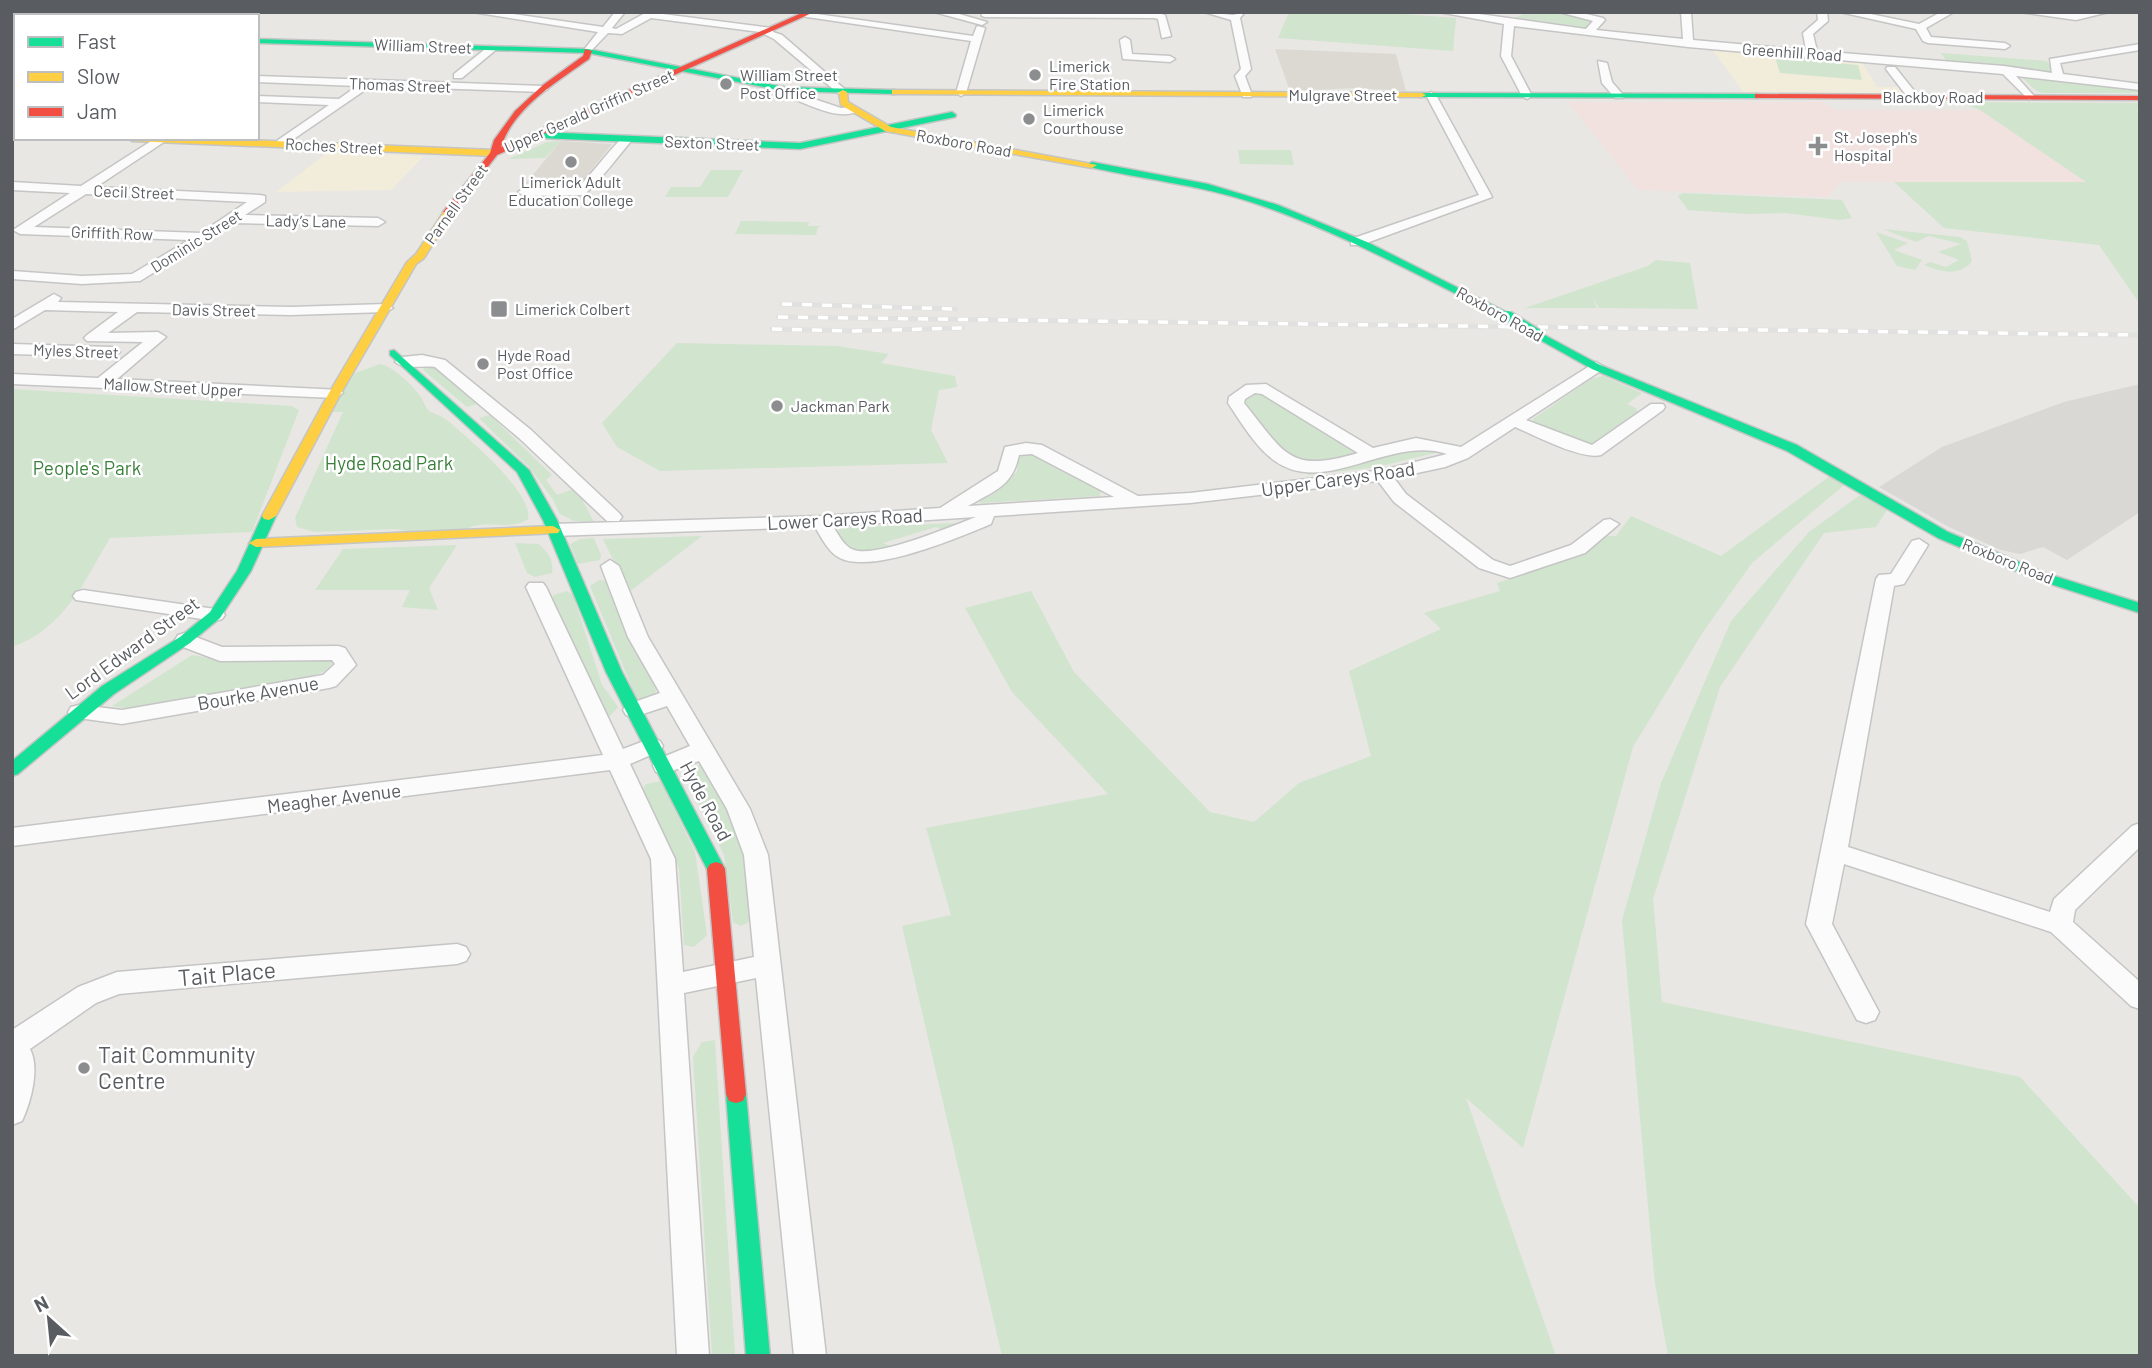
<svg xmlns="http://www.w3.org/2000/svg" width="2152" height="1368" font-family="Barlow,sans-serif">
	<style>
		.commercial { fill: #f2ecdb }
		.industrial { fill: #d9d8d4 }
		.education { fill: #dcd9d2 }
		.medical { fill: #f1e2df }
		.green { fill: #d1e4ce }
		.lines { fill: none; stroke-linecap: round; stroke-linejoin: round }
		.street-casing { stroke: #c5c5c5; stroke-width: 3 }
		.fast-casing { stroke: #c5c5c5; stroke-width: 3 }
		.slow-casing { stroke: #c5c5c5; stroke-width: 3 }
		.jam-casing { stroke: #c5c5c5; stroke-width: 3 }
		.street { fill: #fcfbfb; fill-rule: evenodd }
		.fast { fill: #16e098; fill-rule: evenodd }
		.slow { fill: #ffcf43; fill-rule: evenodd }
		.jam { fill: #f24e42; fill-rule: evenodd }
		.rail-casing { stroke: #e1e1e0; stroke-width: 5 }
		.rail { stroke: #fff; stroke-width: 3.5; stroke-dasharray: 10; stroke-linecap: butt }
		.fast-bridge-casing { stroke: #c5c5c5; stroke-width: 13; stroke-linecap: butt }
		.fast-bridge { stroke: #16e098; stroke-width: 10 }
		.poi-dot { fill: #8b8d8e; stroke: #fff; stroke-width: 2.5 }
		.labels { text-anchor: middle; stroke-width: 5; stroke-linejoin: round; paint-order: stroke }
		.far-street-label { font-size: 16px; fill: #595c60; stroke: #fff }
		.far-poi-label { font-size: 16px; fill: #595c60; stroke: #fff; text-anchor: start }
		.park-label { font-size: 19px; fill: #387f39; stroke: #fff }
		.street-label { font-size: 19px; fill: #595c60; stroke: #fff }
		.near-street-label { font-size: 23px; fill: #595c60; stroke: #fff }
		.near-poi-label { font-size: 23px; fill: #595c60; stroke: #fff; text-anchor: start }
	</style>
	<rect width="100%" height="100%" fill="#e8e7e3"/>
	<g class="commercial">
		<path d="M1708,44L1859,57L1877,87H1902L1907,94L1744,93Z"/>
		<path d="M328,152L424,156L391,190L276,192Z"/>
	</g>
	<path class="industrial" d="M2140,384V512L2067,560L2043,547L2020,554L2001,550L1949,527L1879,487L1942,447L2064,402Z"/>
	<g class="education">
		<path d="M1275,49L1396,54L1406,91L1357,88L1290,91Z"/>
		<path d="M561,141L612,144L580,184L563,190L521,189Z"/>
	</g>
	<path class="medical" d="M1568,102H1823L1834,110H1980L2088,182H1842L1827,197L1638,190Z"/>
	<g class="green">
		<path d="M1289,12H1377L1456,18L1453,51L1278,38Z"/>
		<path d="M1529,12H1555L1595,20L1585,30L1511,19Z"/>
		<path d="M1941,53L2047,61L2053,71L2044,73L1946,60Z"/>
		<path d="M1810,56L1835,58L1837,63L1858,65L1862,80L1780,73L1775,57L1811,59Z"/>
		<path d="M2016,75L2140,91V93H2043C2030,90 2030,80 2016,75Z"/>
		<path d="M1958,102L2140,103L2137,112L2140,113V304L2099,245L1944,228L1894,182H2086L1980,110Z"/>
		<path d="M561,141L545,158L508,159L547,142Z"/>
		<path d="M1238,150H1291L1294,165L1240,164Z"/>
		<path d="M711,170H743L728,197H665L671,187H700Z"/>
		<path d="M1683,193L1842,200L1852,218L1840,220L1785,213L1745,214L1688,210L1678,196Z"/>
		<path d="M741,221L809,222L808,226H824L818,227L816,235L735,234Z"/>
		<path d="M1883,229L1960,237L1967,241L1972,261C1960,277 1940,272 1924,265L1930,262L1946,267L1959,260L1938,252L1961,244L1929,236L1916,242Z"/>
		<path d="M1876,232L1908,243L1894,250L1922,260L1915,270L1897,266Z"/>
		<path d="M1656,260L1690,263L1698,309L1599,308L1592,296L1597,308H1525L1648,266Z"/>
		<path d="M677,343L837,346L889,354L881,363L955,376L957,387L939,390L931,430L948,463L660,471L617,447L602,423Z"/>
		<path d="M380,364C393,366 413,386 421,397C424,402 425,407 429,411C434,414 439,415 444,418C464,434 534,493 528,519C509,532 485,518 467,529L406,531L397,529L314,532L297,527L295,518L343,412H329L355,373Z"/>
		<path d="M432,365L477,404L467,407L423,370L424,367Z"/>
		<path d="M1603,376L1642,393L1627,404L1636,408L1637,413L1591,444L1582,443L1535,424L1533,419L1591,379Z"/>
		<path d="M12,389L291,406L299,410L252,532L110,538C84,582 64,629 12,647Z"/>
		<path d="M1254,394L1269,396L1357,451L1341,459L1304,464L1289,457L1246,403V398Z"/>
		<path d="M490,415L552,475L546,480L557,495L576,488L594,522L574,521L560,514L552,498L529,467L479,418Z"/>
		<path d="M1424,448L1443,451L1377,467L1309,475L1303,471L1346,466L1403,450Z"/>
		<path d="M1031,454L1101,489L1100,496L980,503V498L1017,472V457Z"/>
		<path d="M1830,476L1844,485L1752,563L1703,632L1633,747L1523,1148L1466,1098L1556,1356H1002L902,926L951,915L926,828L1108,794L1012,692L965,608L1031,591L1074,672L1210,812L1254,822L1299,783L1371,756L1349,671L1441,629L1424,613L1500,591L1497,583L1573,558L1604,536H1616L1631,516L1721,556Z"/>
		<path d="M1860,495L1887,510L1876,527L1824,533L1720,687L1653,899L1662,1002L2020,1077L2140,1208V1356H1668L1655,1284L1622,920L1661,783L1731,621L1809,532Z"/>
		<path d="M957,523L956,530L948,532L936,527L883,543L894,548L853,554L837,534L840,528Z"/>
		<path d="M702,536L629,592L603,539Z"/>
		<path d="M594,538L601,555L600,560L578,564L570,544L580,539Z"/>
		<path d="M515,543L539,544C548,553 554,560 552,573L535,577L527,573Z"/>
		<path d="M457,545L429,588L438,610L402,607L410,590H315L343,549Z"/>
		<path d="M599,580L607,581L617,611L656,689L654,698L644,702L636,697L590,586Z"/>
		<path d="M567,591L573,595L602,685L618,707L610,716L602,714L553,602V595Z"/>
		<path d="M192,655L221,660L327,656L334,661L326,671L295,682L137,710L112,706Z"/>
		<path d="M703,763L747,843L754,919L741,926L733,922L724,855L686,778L687,771Z"/>
		<path d="M661,781L695,852L707,935L694,947L684,945L679,869L643,789L646,784Z"/>
		<path d="M715,1040L735,1356H712L693,1057L702,1042Z"/>
	</g>
	<g class="lines">
		<defs>
			<g id="street">
				<path d="M472,12H499L603,27L615,12H625L612,28L616,29L647,12L772,28L773,32L782,35L848,92L839,94L774,39L760,32L651,18L622,34L608,33L588,54L583,51L598,32Z"/>
				<path d="M803,12L973,36L977,26L985,28L966,93L961,96L956,93L971,41L807,17L804,16Z"/>
				<path d="M934,12H952L987,22L982,25Z"/>
				<path d="M981,12H1155L1165,15L1171,36L1162,38L1158,19L1154,18L985,17L982,16Z"/>
				<path d="M1204,12L1233,15L1245,12L1240,18L1251,69L1245,76L1252,95L1251,97H1243L1235,76L1241,69L1231,20Z"/>
				<path d="M1439,12H1465L1586,29L1593,21L1559,12H1578L1603,18L1605,20L1596,30L1683,39L1681,12H1691L1693,40L1806,50L1803,33L1818,20L1817,12H1827L1828,21L1813,34L1817,51L2004,66L2052,73L2050,59L2140,44V50L2060,63L2063,74L2140,84V90L2016,76L2035,97L2029,100L2003,74L1688,47L1514,26L1511,56L1532,96L1527,99L1522,96L1501,56L1504,24Z"/>
				<path d="M1840,12H1861L1919,24L1941,12H1954L1926,28L1931,37L2005,43L2010,46L2005,49L1928,43L1923,41L1916,29Z"/>
				<path d="M2019,12H2109L2076,20Z"/>
				<path d="M1125,37L1130,40L1132,54L1170,56L1175,59L1170,62L1123,59L1120,40Z"/>
				<path d="M489,46L498,48L462,78H454V74Z"/>
				<path d="M1598,61L1607,63L1612,82L1624,96L1623,98H1615L1602,83Z"/>
				<path d="M1887,67H1895L1919,97L1917,99H1909L1886,69Z"/>
				<path d="M257,76L543,86L548,89L543,92L371,86L282,147L276,143L278,140L329,105L257,102V96L339,99L357,86L257,82Z"/>
				<path d="M795,89H803L802,95L841,108L854,107L860,110C841,122 810,105 791,98L790,96Z"/>
				<path d="M1431,92L1436,95L1492,197L1361,245H1351V239L1479,195L1426,95Z"/>
				<path d="M156,138H170L96,187L260,195L265,196V202L245,215L378,218L385,222L378,226L234,223L140,281L82,284L12,279V271L82,276L132,274L189,240L20,234L13,230L70,193L12,190V182L81,186ZM86,194L247,202L201,233L34,227Z"/>
				<path d="M622,138L632,140C616,159 603,177 584,195L524,196L518,192L524,188H577C595,171 605,155 622,138Z"/>
				<path d="M54,294L61,298L58,302L291,307L386,304L393,308L386,312L291,315L137,312L108,333L158,332L166,337L117,379L341,390L343,393L335,398L12,384V374L98,378L143,342L87,341L84,338L87,335L118,312L45,310L12,330V319Z"/>
				<path d="M12,344L112,347L120,352L112,357L12,354Z"/>
				<path d="M422,355L445,360L531,430L619,513L622,517L619,521H607L519,438L435,367C423,365 404,370 395,362L403,357Z"/>
				<path d="M1596,362L1604,367L1602,370L1526,420L1592,445L1651,404H1663L1665,407L1663,410L1601,455C1581,460 1535,435 1515,427L1468,458L1445,467L1394,478L1406,494L1493,560L1510,566L1571,545L1604,520L1610,519L1619,524L1585,553L1510,578L1479,568L1394,502L1378,481L1190,503L994,516L991,524C959,537 870,576 838,557C828,551 821,537 815,527L553,536L544,530L553,524L821,516L940,508L998,471L1005,447L1026,443L1042,445L1138,496L1190,493L1383,470L1447,454C1390,435 1325,497 1275,461C1256,448 1241,422 1228,403L1229,397L1246,385L1266,384L1373,448L1416,438L1461,447ZM1255,393L1262,394L1358,453C1288,474 1285,453 1244,403L1245,399ZM1032,454L1114,497L968,506C995,490 1012,487 1019,455ZM976,517C952,526 877,558 854,550C844,547 838,534 833,526Z"/>
				<path d="M1919,539L1928,545L1904,584L1894,586L1848,847L2050,912L2054,899L2132,826L2140,823V847L2075,910L2073,922L2140,982V1009L2131,1006L2051,932L1844,864L1832,924L1879,1012L1875,1020L1866,1023L1857,1020L1806,924L1876,579L1879,575L1891,574L1912,541Z"/>
				<path d="M610,560L619,566L648,637L750,809L768,855L826,1356H794L756,978L684,993L709,1356H677L651,859L610,770L12,846V828L603,755L526,587L529,583H543L546,587L623,749L652,738L660,741L663,746L660,751L630,764L675,859L683,972L754,957L744,855L727,809L699,761L664,774L656,772L653,766L656,760L690,746L667,706L634,717L626,715L623,710L626,705L660,693L628,637L601,566Z"/>
				<path d="M83,590L215,609L222,611L225,615L222,619L215,621L76,600L73,596L76,592Z"/>
				<path d="M185,633L222,647L338,646L345,648L356,665L336,686L329,688L122,724L71,717L68,712L71,707L79,705L122,710L323,675L335,664L332,660L220,661L178,645L175,640L178,635Z"/>
				<path d="M457,944L466,947L470,954L466,961L457,964L119,994L96,1003L30,1049C40,1068 31,1102 22,1121L12,1125V1030L78,987L117,972Z"/>
			</g>
			<g id="fast">
				<path d="M67,12H76L72,16H63Z"/>
				<path d="M222,12H231L227,16H218Z"/>
				<path d="M16,37V42L12,43V38Z"/>
				<path d="M257,39L588,49L784,87L895,90L899,92L895,94L784,91L588,53L257,43Z"/>
				<path d="M1422,93L1758,94L1762,96L1758,98L1419,97L1418,95Z"/>
				<path d="M952,112L956,115L955,117L800,149L540,138L536,135L540,132L800,143Z"/>
				<path d="M16,121V127L12,129V123Z"/>
				<path d="M1092,162L1208,184L1278,205L1367,242L1514,316L1504,318C1421,277 1339,231 1251,202C1198,185 1143,179 1089,167L1087,165Z"/>
				<path d="M1537,331L1600,365L1797,445L1948,532L2045,573L2140,603V613L2035,579L1938,538L1787,451L1592,369L1533,336L1531,334Z"/>
				<path d="M394,350L529,470L557,520L622,672L725,869L722,874L716,876L710,874L707,869L606,672L543,520L517,472L390,355V351Z"/>
				<path d="M269,512L276,516L251,571L220,618L190,643L114,694L18,774L12,776V761L102,686L180,637L210,612L237,571L262,516Z"/>
				<path d="M736,1085L743,1087L746,1094L770,1356H746L726,1094L729,1087Z"/>
			</g>
			<g id="slow">
				<path d="M843,90L847,92L848,102L891,127L1097,165L1092,168L885,131L841,105L839,92Z"/>
				<path d="M892,90L1422,93L1426,95L1422,97L895,94H892Z"/>
				<path d="M128,138H202L494,150L498,153L494,156L132,141Z"/>
				<path d="M445,210L453,212L424,258L416,264L341,393L276,516L269,520L264,519L262,516L329,393L407,262L416,254Z"/>
				<path d="M553,526L560,530L558,533L256,547L249,543L256,539Z"/>
			</g>
			<g id="jam">
				<path d="M804,12H814L497,155L451,214L443,212L490,153L494,140L515,111L543,85L583,56L585,49L592,51L589,59C558,81 513,108 501,147Z"/>
				<path d="M1755,94L2140,96V100L1758,98H1755Z"/>
				<path d="M716,862L722,864L725,869L746,1094L743,1101L736,1103L729,1101L726,1094L707,869L710,864Z"/>
			</g>
		</defs>
		<use href="#street" class="street-casing"/>
		<use href="#fast" class="fast-casing"/>
		<use href="#slow" class="slow-casing"/>
		<use href="#jam" class="jam-casing"/>
		<use href="#street" class="street"/>
		<use href="#fast" class="fast"/>
		<use href="#slow" class="slow"/>
		<use href="#jam" class="jam"/>
		<defs>
			<g id="rail">
				<path d="M782,304L956,309"/>
				<path d="M778,317L2140,335"/>
				<path d="M772,329L855,331L962,328"/>
			</g>
		</defs>
		<use href="#rail" class="rail-casing"/>
		<use href="#rail" class="rail"/>
		<defs>
			<path id="fast-bridge" d="M1508,316L1537,334"/>
		</defs>
		<use href="#fast-bridge" class="fast-bridge-casing"/>
		<use href="#fast-bridge" class="fast-bridge"/>
	</g>
	<g class="poi-dot">
		<circle cx="1035" cy="75" r="7"/>
		<circle cx="726" cy="84" r="7"/>
		<circle cx="1029" cy="119" r="7"/>
		<path d="M1814.5 135.5h7v7h7v7h-7v7h-7v-7h-7v-7h7z"/>
		<circle cx="571" cy="162" r="7"/>
		<rect x="490" y="300" width="18" height="18" rx="3.5"/>
		<circle cx="483" cy="364" r="7"/>
		<circle cx="777" cy="406" r="7"/>
		<circle cx="84" cy="1068" r="7"/>
	</g>
	<g class="labels">
		<g class="far-street-label">
			<text transform="translate(423 46) rotate(2)" y="6">William Street</text>
			<text transform="translate(1792 52) rotate(4)" y="6">Greenhill Road</text>
			<text transform="translate(400 85) rotate(2)" y="6">Thomas Street</text>
			<text x="1343" y="101">Mulgrave Street</text>
			<text x="1933" y="103">Blackboy Road</text>
			<text transform="translate(589 111) rotate(-24)" y="6">Upper Gerald Griffin Street</text>
			<text transform="translate(712 143) rotate(2)" y="6">Sexton Street</text>
			<text transform="translate(964 143) rotate(10)" y="6">Roxboro Road</text>
			<text transform="translate(334 146) rotate(3)" y="6">Roches Street</text>
			<text transform="translate(134 192) rotate(2)" y="6">Cecil Street</text>
			<text transform="translate(456 204) rotate(-54)" y="6">Parnell Street</text>
			<text transform="translate(306 221) rotate(1)" y="6">Lady’s Lane</text>
			<text transform="translate(112 233) rotate(2)" y="6">Griffith Row</text>
			<text transform="translate(196 241) rotate(-32)" y="6">Dominic Street</text>
			<text transform="translate(214 310) rotate(1)" y="6">Davis Street</text>
			<text transform="translate(1500 314) rotate(29)" y="6">Roxboro Road</text>
			<text transform="translate(76 351) rotate(2)" y="6">Myles Street</text>
			<text transform="translate(173 387) rotate(3)" y="6">Mallow Street Upper</text>
			<text transform="translate(2008 561) rotate(22)" y="6">Roxboro Road</text>
		</g>
		<g class="far-poi-label">
			<text x="1049" y="72">Limerick<tspan x="1049" dy="18">Fire Station</tspan></text>
			<text x="740" y="81">William Street<tspan x="740" dy="18">Post Office</tspan></text>
			<text x="1043" y="116">Limerick<tspan x="1043" dy="18">Courthouse</tspan></text>
			<text x="1834" y="143">St. Joseph's<tspan x="1834" dy="18">Hospital</tspan></text>
			<text x="571" y="188" text-anchor="middle">Limerick Adult<tspan x="571" dy="18">Education College</tspan></text>
			<text x="515" y="315">Limerick Colbert</text>
			<text x="497" y="361">Hyde Road<tspan x="497" dy="18">Post Office</tspan></text>
			<text x="791" y="412">Jackman Park</text>
		</g>
		<g class="park-label">
			<text x="389" y="470">Hyde Road Park</text>
			<text x="87" y="475">People's Park</text>
		</g>
		<g class="street-label">
			<text transform="translate(1338 479) rotate(-8)" y="7">Upper Careys Road</text>
			<text transform="translate(845 519) rotate(-3)" y="7">Lower Careys Road</text>
			<text transform="translate(132 648) rotate(-36)" y="7">Lord Edward Street</text>
			<text transform="translate(258 693) rotate(-10)" y="7">Bourke Avenue</text>
			<text transform="translate(334 798) rotate(-7)" y="7">Meagher Avenue</text>
			<text transform="translate(706 801) rotate(62)" y="7">Hyde Road</text>
		</g>
		<g class="near-street-label">
			<text transform="translate(227 974) rotate(-5)" y="8">Tait Place</text>
		</g>
		<g class="near-poi-label">
			<text x="98" y="1063">Tait Community<tspan x="98" dy="26">Centre</tspan></text>
		</g>
	</g>
	<rect width="2152" height="1368" fill="none" stroke="#595c60" stroke-width="28"/>
	<rect x="14" y="14" width="245" height="126" fill="#ffffff" stroke="#bdbebf" stroke-width="2"/>
	<rect x="28" y="37" width="35" height="10" fill="#16e098" stroke="#bdbebf" stroke-width="2"/>
	<text x="77" y="49" font-size="21" fill="#595c60">Fast</text>
	<rect x="28" y="72" width="35" height="10" fill="#ffcf43" stroke="#bdbebf" stroke-width="2"/>
	<text x="77" y="84" font-size="21" fill="#595c60">Slow</text>
	<rect x="28" y="107" width="35" height="10" fill="#f24e42" stroke="#bdbebf" stroke-width="2"/>
	<text x="77" y="119" font-size="21" fill="#595c60">Jam</text>
	<g transform="translate(49 1319) rotate(333)" stroke="#ffffff" stroke-width="5" paint-order="stroke">
	<path d="M0-5L12 26L0 18L-12 26Z" fill="#595c60"/>
	<text y="-10" font-size="19" font-weight="bold" text-anchor="middle" fill="#595c60">N</text>
	</g>
</svg>
